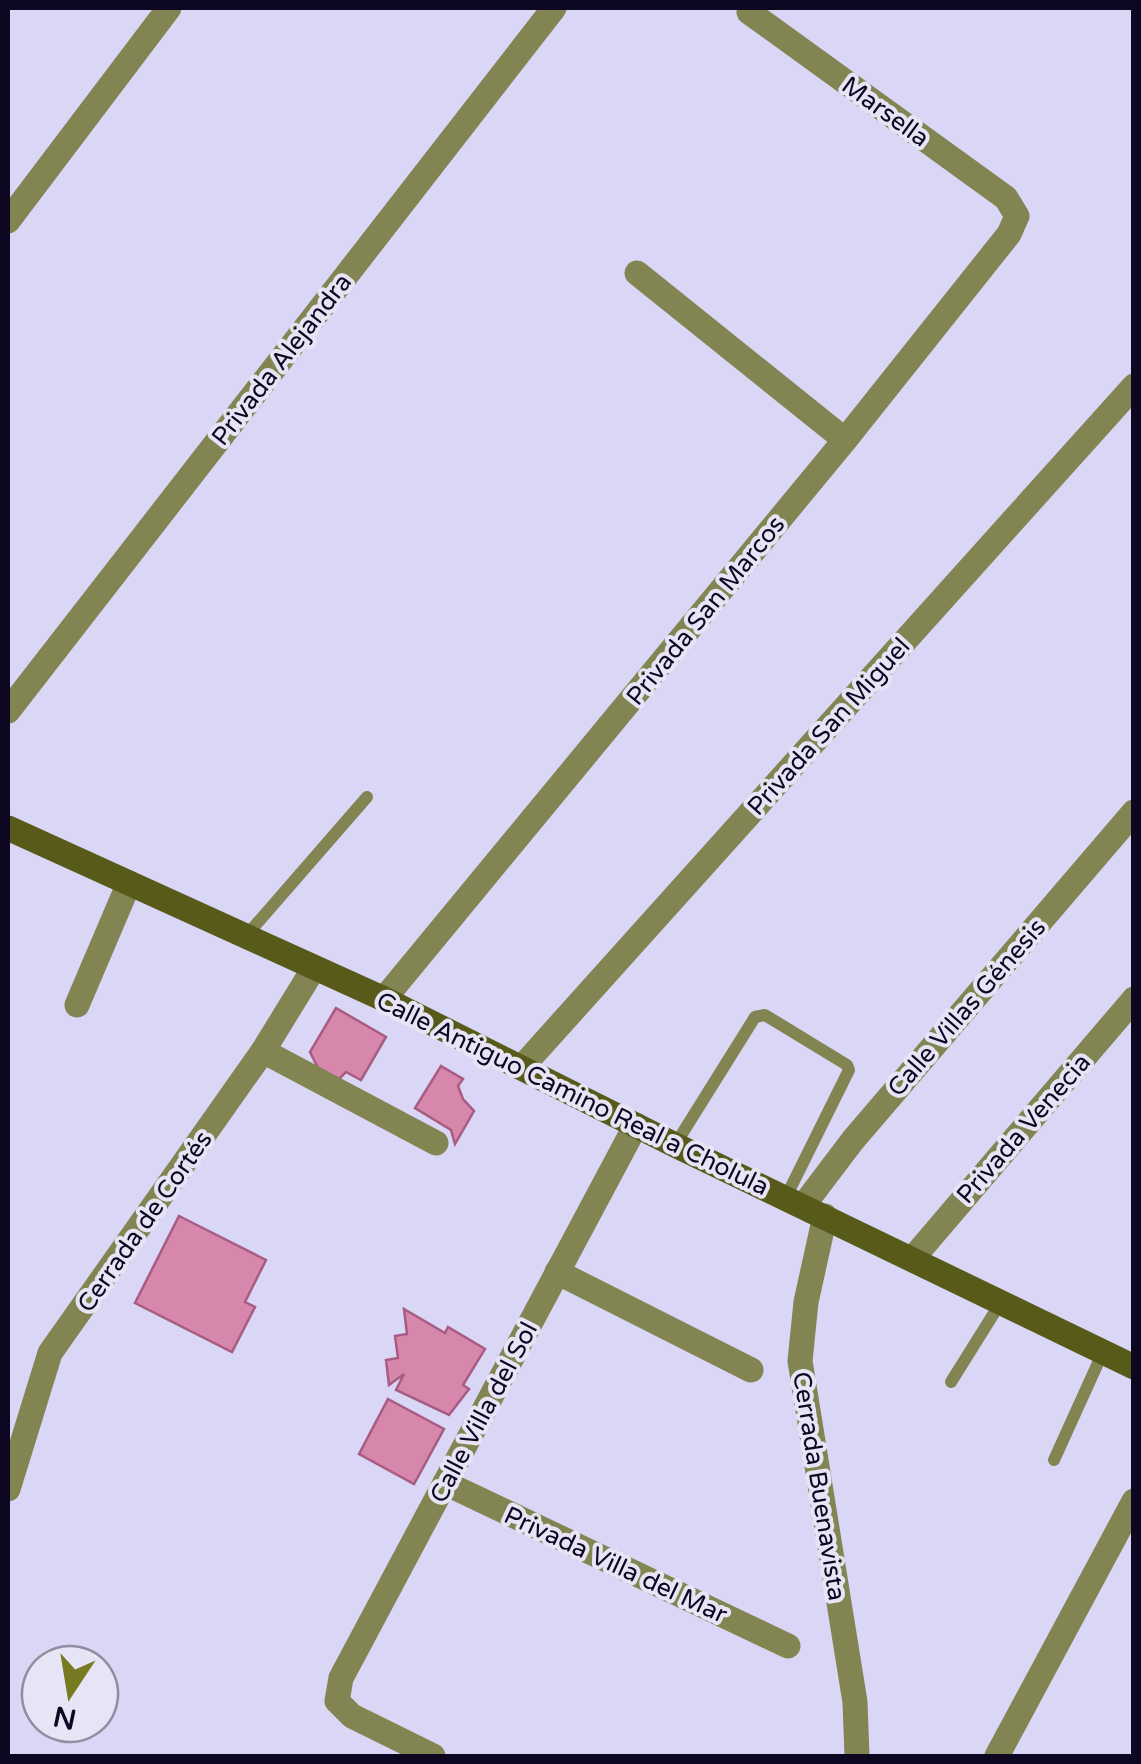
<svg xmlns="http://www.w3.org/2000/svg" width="1141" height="1764" font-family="'Varela Round',sans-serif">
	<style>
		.building { fill: #d786ac; stroke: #a85c81; stroke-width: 2.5 }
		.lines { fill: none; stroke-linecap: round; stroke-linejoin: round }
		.service { stroke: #828452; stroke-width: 12 }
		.minor { stroke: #828452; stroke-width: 25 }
		.secondary { stroke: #585a19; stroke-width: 25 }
		.labels { text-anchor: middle; stroke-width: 8; stroke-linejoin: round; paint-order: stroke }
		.street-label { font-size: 25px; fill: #0e0722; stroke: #e7e5f5 }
	</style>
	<rect width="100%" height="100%" fill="#d9d6f6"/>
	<g class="building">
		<path d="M336,1008L386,1037L361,1080L346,1072L337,1081L320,1072L310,1052Z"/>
		<path d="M441,1066L463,1079L458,1086L463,1099L474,1111L455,1144L451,1130L415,1108Z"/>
		<path d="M179,1216L266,1260L245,1302L255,1307L232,1352L135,1303Z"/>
		<path d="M404,1309L445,1333L448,1327L485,1349L463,1385L469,1389L449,1415L396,1390L404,1374L389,1385L386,1360L398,1358L395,1336L407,1334Z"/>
		<path d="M388,1399L444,1429L414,1484L359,1454Z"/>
	</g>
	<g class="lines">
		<g class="service">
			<path d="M246,936L367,797"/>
			<path d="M675,1145L755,1017L765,1015L847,1065L849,1070L786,1197"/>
			<path d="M951,1382L1001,1302"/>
			<path d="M1054,1460L1103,1352"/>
		</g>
		<g class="minor">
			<path d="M8,221L169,8"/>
			<path d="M637,273L845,440"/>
			<path d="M8,711L554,8"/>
			<path d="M384,999L845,440L1009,234L1017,216L1006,198L749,12"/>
			<path d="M77,1005L129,883"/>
			<path d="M263,1051L436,1143"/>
			<path d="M522,1067L1134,386"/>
			<path d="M803,1206L853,1140L1134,812"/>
			<path d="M825,1216L806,1302L800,1361L855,1702L857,1756"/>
			<path d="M913,1258L1134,999"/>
			<path d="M557,1272L751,1370"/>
			<path d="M445,1483L788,1646"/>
			<path d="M8,1489L50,1353L263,1051L314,968"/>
			<path d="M433,1756L352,1716L337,1701L341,1678L636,1125"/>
			<path d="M997,1756L1134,1501"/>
		</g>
		<path class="secondary" d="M8,828L384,999L675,1145L1134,1367"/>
	</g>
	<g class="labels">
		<g class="street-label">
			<text transform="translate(886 111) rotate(36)" y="9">Marsella</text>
			<text transform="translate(281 359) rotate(-52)" y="9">Privada Alejandra</text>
			<text transform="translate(705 610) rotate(-51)" y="9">Privada San Marcos</text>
			<text transform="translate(828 726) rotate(-48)" y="9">Privada San Miguel</text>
			<text transform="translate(966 1007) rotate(-49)" y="9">Calle Villas Génesis</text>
			<text transform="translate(573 1093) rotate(26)" y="9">Calle Antiguo Camino Real a Cholula</text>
			<text transform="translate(1023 1128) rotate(-49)" y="9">Privada Venecia</text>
			<text transform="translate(144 1221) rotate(-55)" y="9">Cerrada de Cortés</text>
			<text transform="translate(483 1412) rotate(-62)" y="9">Calle Villa del Sol</text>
			<text transform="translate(820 1486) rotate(81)" y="9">Cerrada Buenavista</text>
			<text transform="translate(616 1564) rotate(25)" y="9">Privada Villa del Mar</text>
		</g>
	</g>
	<rect width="1141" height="1764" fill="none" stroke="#0e0722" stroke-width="20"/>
	<g transform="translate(70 1694) rotate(192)"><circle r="48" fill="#e7e5f5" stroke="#908ca1" stroke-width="2.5"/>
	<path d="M0-8L18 38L0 25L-18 38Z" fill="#787a22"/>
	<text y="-15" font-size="28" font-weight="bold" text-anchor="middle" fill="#0e0722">N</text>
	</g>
</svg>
